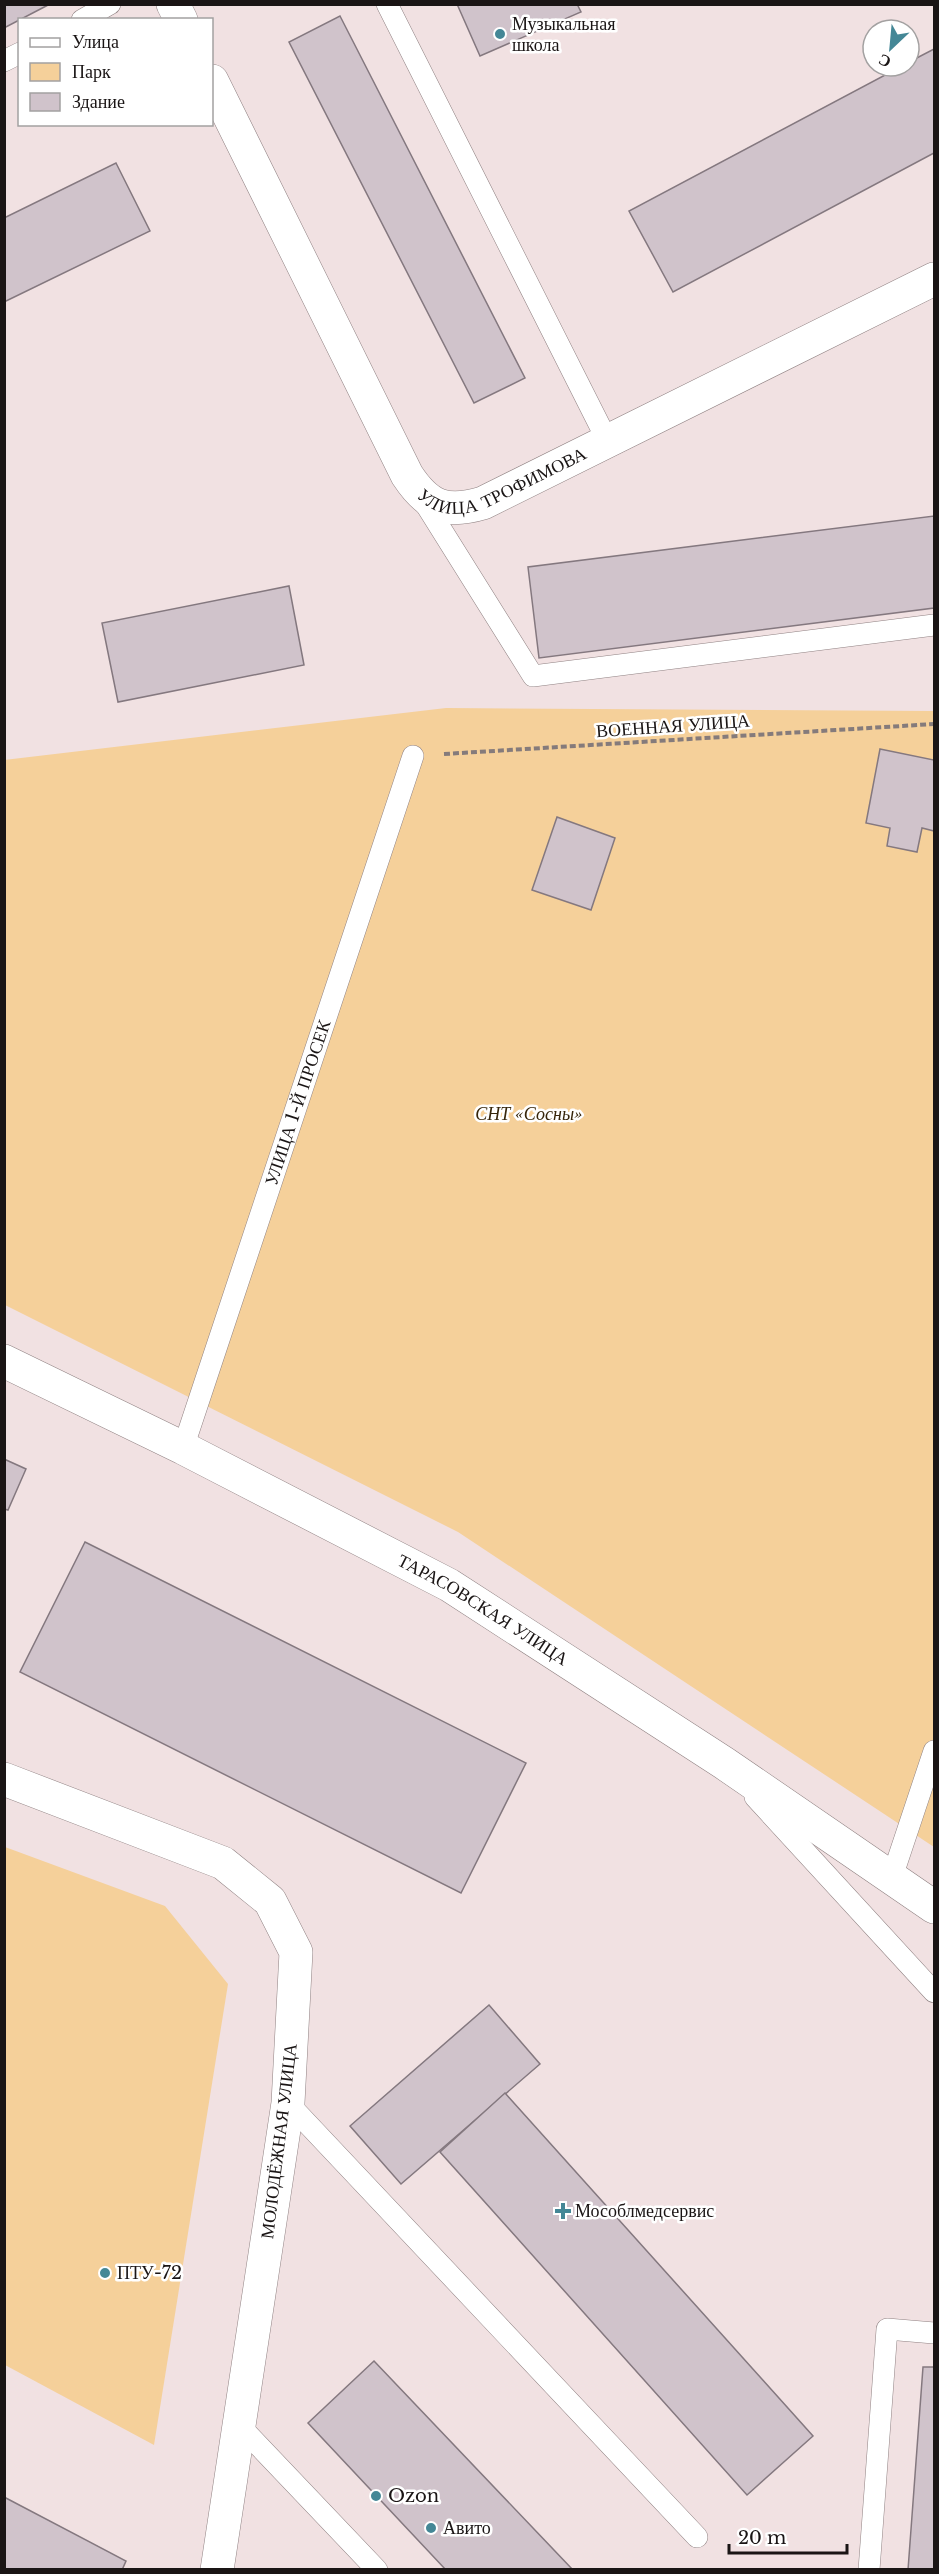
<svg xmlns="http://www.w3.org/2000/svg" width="939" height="2574" font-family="'Libre Baskerville',serif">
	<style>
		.green { fill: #f5d09a }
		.building { fill: #d0c3cb; stroke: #84787f; stroke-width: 1.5 }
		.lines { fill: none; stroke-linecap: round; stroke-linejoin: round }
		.lane-casing { stroke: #908283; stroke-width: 22 }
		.street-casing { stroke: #908283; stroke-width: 34 }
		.secondary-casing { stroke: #908283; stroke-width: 34 }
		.path { stroke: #857b7b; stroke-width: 4; stroke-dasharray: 6 3; stroke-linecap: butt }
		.lane { stroke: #fff; stroke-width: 21 }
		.street { stroke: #fff; stroke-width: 33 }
		.secondary { stroke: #fff; stroke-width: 33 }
		.poi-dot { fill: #448796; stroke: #fff; stroke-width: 2 }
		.labels { text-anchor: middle; stroke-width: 5; stroke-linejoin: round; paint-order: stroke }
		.poi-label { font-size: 18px; fill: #1a1515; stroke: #fff; text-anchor: start }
		.street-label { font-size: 18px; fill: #1a1515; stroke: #fff }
		.park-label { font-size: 18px; font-style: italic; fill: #37260b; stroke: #fff }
	</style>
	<rect width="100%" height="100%" fill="#f1e1e2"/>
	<g class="green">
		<path d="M446,708L934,711V1847L458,1532L5,1305L4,760Z"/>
		<path d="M5,1847L165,1906L228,1984L154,2445L5,2365Z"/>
	</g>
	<g class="building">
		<path d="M4,4H50L4,28Z"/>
		<path d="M457,4H577L581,12L480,56Z"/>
		<path d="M340,16L525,378L474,403L289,42Z"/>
		<path d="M934,49V153L673,292L629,211L902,66H909V62Z"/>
		<path d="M116,163L150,231L4,302V218Z"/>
		<path d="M934,516V608L539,658L528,567Z"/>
		<path d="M289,586L304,665L118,702L102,623Z"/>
		<path d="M880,749L934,760V831L922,828L917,852L887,846L890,828L866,823Z"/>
		<path d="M557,817L615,838L591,910L532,890Z"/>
		<path d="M4,1459L26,1469L8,1510L4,1509Z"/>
		<path d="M85,1542L526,1763L461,1893L20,1672Z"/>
		<path d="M489,2005L540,2064L401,2184L350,2126Z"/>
		<path d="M505,2093L813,2436L747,2495L440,2152Z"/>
		<path d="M374,2361L573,2570H446L308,2423Z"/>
		<path d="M923,2367H934V2570H908Z"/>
		<path d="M4,2497L126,2561L122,2570H4Z"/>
	</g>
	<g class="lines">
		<defs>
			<g id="lane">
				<path d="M387,4L607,440"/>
				<path d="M82,20L110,4"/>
				<path d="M4,61L20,53"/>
				<path d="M421,497L533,676L934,625"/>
				<path id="s1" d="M183,1448L413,756"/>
				<path d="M755,1797L934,1992"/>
				<path d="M892,1877L934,1751"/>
				<path d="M288,2103L697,2537"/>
				<path d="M239,2425L377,2570"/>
				<path d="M869,2570L887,2329L934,2333"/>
			</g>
			<g id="street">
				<path d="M173,4L181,20"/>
				<path id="s2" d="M212,81L407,475C428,507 446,514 483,503L934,279"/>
				<path d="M4,1779L223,1863L270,1901L296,1952L288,2103L217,2570"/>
			</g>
			<g id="secondary">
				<path id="s3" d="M4,1361L183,1448L449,1585L724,1763L934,1907"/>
			</g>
		</defs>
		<use href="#lane" class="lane-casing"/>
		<use href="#street" class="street-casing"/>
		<use href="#secondary" class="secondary-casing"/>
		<path class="path" d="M444,754L934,724"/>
		<use href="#lane" class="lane"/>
		<use href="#street" class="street"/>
		<use href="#secondary" class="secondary"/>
	</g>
	<g class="poi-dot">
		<circle cx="500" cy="34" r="6"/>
		<path d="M560 2202h6v6h6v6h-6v6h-6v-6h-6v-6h6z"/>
		<circle cx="105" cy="2273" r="6"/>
		<circle cx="376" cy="2496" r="6"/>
		<circle cx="431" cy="2528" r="6"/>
	</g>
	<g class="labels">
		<g class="poi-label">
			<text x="512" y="30">Музыкальная<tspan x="512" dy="21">школа</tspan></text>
			<text x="575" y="2217">Мособлмедсервис</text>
			<text x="117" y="2279">ПТУ-72</text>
			<text x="388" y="2502">Ozon</text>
			<text x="443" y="2534">Авито</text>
		</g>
		<g class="street-label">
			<text dy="6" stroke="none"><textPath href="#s2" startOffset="552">УЛИЦА ТРОФИМОВА</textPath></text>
			<text transform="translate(673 726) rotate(-4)" y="6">ВОЕННАЯ УЛИЦА</text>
			<text dy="6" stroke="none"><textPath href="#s1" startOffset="364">УЛИЦА 1-Й ПРОСЕК</textPath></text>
			<text dy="6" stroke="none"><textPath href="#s3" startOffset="540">ТАРАСОВСКАЯ УЛИЦА</textPath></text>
			<text transform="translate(279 2141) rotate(-83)" y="6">МОЛОДЁЖНАЯ УЛИЦА</text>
		</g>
		<g class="park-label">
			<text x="529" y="1120">СНТ «Сосны»</text>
		</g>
	</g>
	<rect width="939" height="2574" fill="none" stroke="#1a1515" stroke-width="12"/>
	<rect x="18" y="18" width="195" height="108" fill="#ffffff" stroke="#a3a1a1" stroke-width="1.5"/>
	<rect x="30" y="38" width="30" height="9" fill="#ffffff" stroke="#a3a1a1" stroke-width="1.5"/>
	<text x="72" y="48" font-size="18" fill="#1a1515">Улица</text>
	<rect x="30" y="63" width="30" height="18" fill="#f5d09a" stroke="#a3a1a1" stroke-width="1.5"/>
	<text x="72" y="78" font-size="18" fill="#1a1515">Парк</text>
	<rect x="30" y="93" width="30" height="18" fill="#d0c3cb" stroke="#a3a1a1" stroke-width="1.5"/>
	<text x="72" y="108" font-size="18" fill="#1a1515">Здание</text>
	<g transform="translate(891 48) rotate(206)"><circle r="28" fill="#ffffff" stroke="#a3a1a1" stroke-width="1.5"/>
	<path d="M0-4.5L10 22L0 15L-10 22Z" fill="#448796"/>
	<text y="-9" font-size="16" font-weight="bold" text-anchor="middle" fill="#1a1515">С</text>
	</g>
	<path d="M729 2544v9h118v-9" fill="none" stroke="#1a1515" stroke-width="3"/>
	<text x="738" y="2544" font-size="18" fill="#1a1515" stroke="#ffffff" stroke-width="4.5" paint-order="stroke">20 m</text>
</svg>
